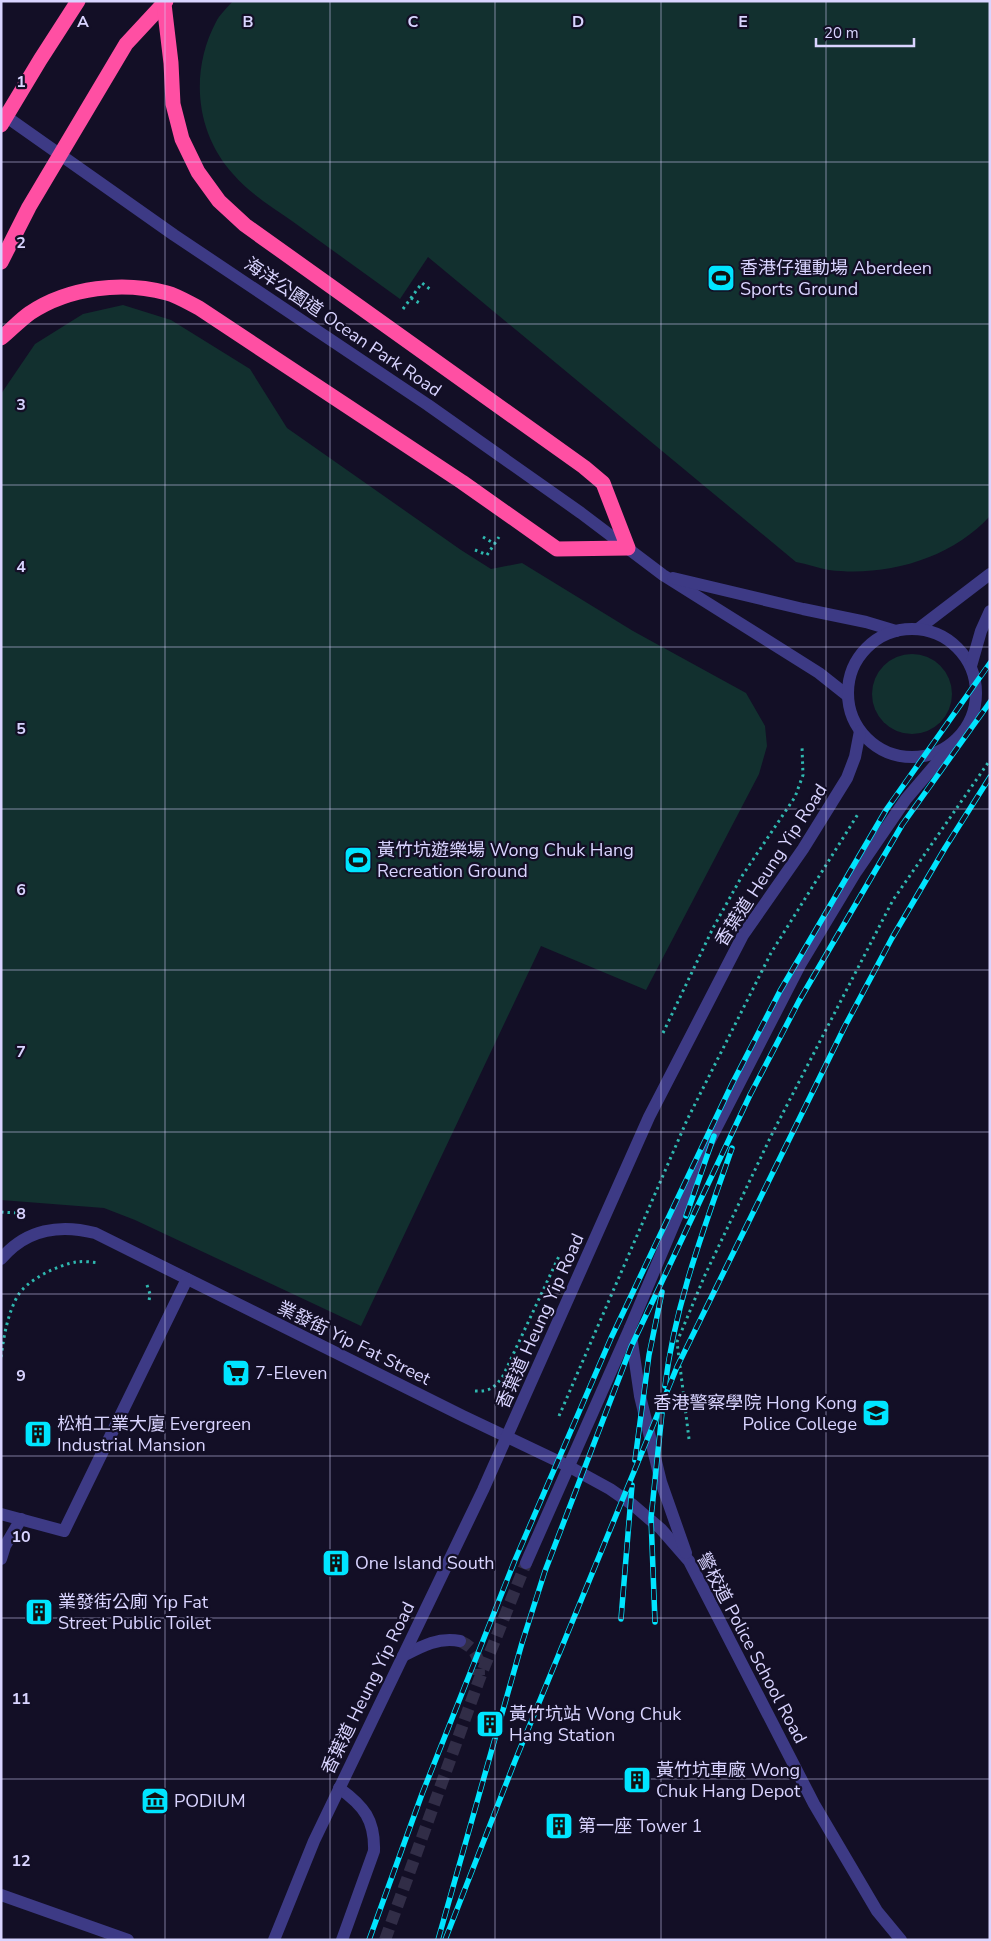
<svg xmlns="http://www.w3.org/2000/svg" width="991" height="1941" font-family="'Nunito Sans','Noto Sans TC',sans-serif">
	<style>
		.green { fill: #12302f }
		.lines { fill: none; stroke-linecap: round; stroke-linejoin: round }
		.minor-tunnel { stroke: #312d47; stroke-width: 12; stroke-dasharray: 12 6; stroke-linecap: butt }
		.path { stroke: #2fb8b0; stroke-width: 3; stroke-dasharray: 2.5 4; stroke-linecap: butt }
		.minor { stroke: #3d3a85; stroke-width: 12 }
		.highway { stroke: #ff4fa3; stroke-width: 15 }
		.rail-casing { stroke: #00e5ff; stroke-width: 5.5 }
		.rail { stroke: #130f26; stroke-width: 4; stroke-dasharray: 11; stroke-linecap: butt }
		.grid { fill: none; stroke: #d9d4ff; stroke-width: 1; stroke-opacity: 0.55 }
		.labels { text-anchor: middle; stroke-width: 4.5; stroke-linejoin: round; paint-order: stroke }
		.poi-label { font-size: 18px; fill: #d9d4ff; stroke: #130f26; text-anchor: start }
		.street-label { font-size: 18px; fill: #d9d4ff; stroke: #130f26 }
		.grid-label { font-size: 16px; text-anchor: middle; font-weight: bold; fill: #d9d4ff; stroke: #130f26; stroke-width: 4.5; stroke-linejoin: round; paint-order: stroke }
	</style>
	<rect width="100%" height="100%" fill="#130f26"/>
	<g class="green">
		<path d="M233,1H990V516C951,559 886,577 829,570C818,568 807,564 796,562L428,257L400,299C364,273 328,247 292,221C272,207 249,193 233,174C195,132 190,71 216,22C220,14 227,8 233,1Z"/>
		<path d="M123,305L171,320L250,369L287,428L461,550L491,569L522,563L633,631L746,693L765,726L767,746L759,774L646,990L541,946L361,1326L135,1220L104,1208L1,1200V394L35,344L83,314Z"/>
		<circle cx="912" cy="694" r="40"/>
	</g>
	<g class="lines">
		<g class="minor-tunnel">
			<path d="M460,1641C477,1649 479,1657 479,1675"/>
			<path d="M385,1940L479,1680L526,1563"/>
		</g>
		<g class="path">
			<path d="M411,298L421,304"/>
			<path d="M403,309L422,283L431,290"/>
			<path d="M483,537L495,544"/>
			<path d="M475,550L487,555L499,537"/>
			<path d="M663,1033L713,928L742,876L795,797L803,775L802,746"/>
			<path d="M1,1212L16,1213L19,1216"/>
			<path d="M147,1285L150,1294L149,1301"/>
			<path d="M1,1357C4,1336 7,1316 17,1297C26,1280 58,1265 76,1262C83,1261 92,1262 99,1263"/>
			<path d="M475,1391C490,1392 495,1387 503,1376L560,1254"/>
			<path d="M559,1416L687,1120L771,953L858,814"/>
			<path d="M689,1439L677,1342L705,1275L771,1136L893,900L990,760"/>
		</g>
		<g class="minor">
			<path d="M1,113L174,235L428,405L581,513L663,575L819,673L848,696"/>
			<path d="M673,578L803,609L866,622L896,631"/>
			<path d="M918,629L990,574"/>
			<circle cx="912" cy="693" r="64"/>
			<path d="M971,666L981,631L990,611"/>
			<path d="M1,1259C26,1229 60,1224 95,1233L463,1416L568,1466L610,1489L633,1505L661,1529L689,1561L814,1804L877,1911L901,1940"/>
			<path d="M630,1328L640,1396L661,1482L686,1553"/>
			<path d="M1,1514L64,1531L187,1279"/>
			<path d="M1,1559L5,1546L21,1519"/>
			<path d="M526,1563L630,1328L707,1146L800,965L856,872L906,799L958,738"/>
			<path d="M403,1656C422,1646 438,1637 460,1641"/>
			<path d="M339,1788C364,1806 375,1820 374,1851L342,1940"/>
			<path d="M1,1895L128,1940"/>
			<path d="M274,1940L314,1841L483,1490L649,1117L743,935L803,849L847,778L855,757L860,731"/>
		</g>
		<g class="highway">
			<path d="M1,125L40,60L78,1"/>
			<path d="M1,262L29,207L126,44L166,1"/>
			<path d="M1,338C11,330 20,320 30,313C69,287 123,281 167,293C178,296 189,303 199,308L462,482L557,549L628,548L603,483L584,467L245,225L219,201L198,172L182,139L173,104L171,63L164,4"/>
		</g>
		<defs>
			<g id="rail">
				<path d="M686,1216L714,1136"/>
				<path d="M665,1386C675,1303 705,1226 732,1148"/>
				<path d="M635,1460L649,1355L662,1292"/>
				<path d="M621,1619L632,1485"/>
				<path d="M655,1622L651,1518L662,1413"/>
				<path d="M369,1940L422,1794L515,1560L611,1338L732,1084L780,991L886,810L990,663"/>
				<path d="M438,1940L522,1643L545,1571L631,1347L750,1095L799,1001L902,825L990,702"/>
				<path d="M445,1940L515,1761L677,1367L845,1026L892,938L945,848L990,777"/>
			</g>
		</defs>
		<use href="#rail" class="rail-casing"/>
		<use href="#rail" class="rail"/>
	</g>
	<path class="grid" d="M165,1V1940M330,1V1940M495,1V1940M661,1V1940M826,1V1940M1,162H990M1,324H990M1,485H990M1,647H990M1,809H990M1,970H990M1,1132H990M1,1294H990M1,1456H990M1,1618H990M1,1779H990"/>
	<defs>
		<symbol id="stadium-square" viewBox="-11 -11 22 22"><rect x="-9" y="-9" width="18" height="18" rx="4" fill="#00e5ff" stroke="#130f26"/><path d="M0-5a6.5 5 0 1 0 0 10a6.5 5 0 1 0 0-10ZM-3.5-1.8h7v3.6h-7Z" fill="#111"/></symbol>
		<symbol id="supermarket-square" viewBox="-11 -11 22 22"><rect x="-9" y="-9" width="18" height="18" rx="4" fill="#00e5ff" stroke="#130f26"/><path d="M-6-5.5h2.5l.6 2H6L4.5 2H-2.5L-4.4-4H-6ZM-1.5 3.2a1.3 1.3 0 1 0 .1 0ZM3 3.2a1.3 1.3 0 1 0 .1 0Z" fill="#111"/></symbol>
		<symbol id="university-square" viewBox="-11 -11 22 22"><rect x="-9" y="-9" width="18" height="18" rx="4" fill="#00e5ff" stroke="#130f26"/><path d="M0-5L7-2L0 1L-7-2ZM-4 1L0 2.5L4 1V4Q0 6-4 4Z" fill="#111"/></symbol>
		<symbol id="building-square" viewBox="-11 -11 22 22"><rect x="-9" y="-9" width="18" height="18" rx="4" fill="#00e5ff" stroke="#130f26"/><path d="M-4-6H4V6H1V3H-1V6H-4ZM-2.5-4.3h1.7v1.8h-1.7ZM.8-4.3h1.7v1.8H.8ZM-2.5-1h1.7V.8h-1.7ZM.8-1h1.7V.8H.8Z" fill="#111"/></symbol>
		<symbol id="museum-square" viewBox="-11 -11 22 22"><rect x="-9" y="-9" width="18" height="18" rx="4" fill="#00e5ff" stroke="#130f26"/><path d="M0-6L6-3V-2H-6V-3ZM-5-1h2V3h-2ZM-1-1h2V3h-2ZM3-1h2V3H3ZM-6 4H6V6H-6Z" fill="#111"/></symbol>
	</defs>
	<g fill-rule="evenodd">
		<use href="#stadium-square" x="705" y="262" width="32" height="32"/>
		<use href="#stadium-square" x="342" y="844" width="32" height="32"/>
		<use href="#supermarket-square" x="220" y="1357" width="32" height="32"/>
		<use href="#university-square" x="860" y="1397" width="32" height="32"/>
		<use href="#building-square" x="22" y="1418" width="32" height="32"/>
		<use href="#building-square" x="320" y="1547" width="32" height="32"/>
		<use href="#building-square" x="23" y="1596" width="32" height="32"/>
		<use href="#building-square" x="474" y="1708" width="32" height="32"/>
		<use href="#building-square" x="621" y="1764" width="32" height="32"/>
		<use href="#museum-square" x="139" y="1785" width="32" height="32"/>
		<use href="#building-square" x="543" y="1810" width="32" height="32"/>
	</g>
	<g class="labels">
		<g class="poi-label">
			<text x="740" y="274">香港仔運動場 Aberdeen<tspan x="740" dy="21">Sports Ground</tspan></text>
			<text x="377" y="856">黃竹坑遊樂場 Wong Chuk Hang<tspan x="377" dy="21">Recreation Ground</tspan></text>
			<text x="255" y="1379">7-Eleven</text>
			<text x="857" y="1409" text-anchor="end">香港警察學院 Hong Kong<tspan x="857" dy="21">Police College</tspan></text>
			<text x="57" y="1430">松柏工業大廈 Evergreen<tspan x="57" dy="21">Industrial Mansion</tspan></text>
			<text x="355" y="1569">One Island South</text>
			<text x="58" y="1608">業發街公廁 Yip Fat<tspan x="58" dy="21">Street Public Toilet</tspan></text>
			<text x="509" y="1720">黃竹坑站 Wong Chuk<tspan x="509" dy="21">Hang Station</tspan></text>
			<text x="656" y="1776">黃竹坑車廠 Wong<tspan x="656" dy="21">Chuk Hang Depot</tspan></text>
			<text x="174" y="1807">PODIUM</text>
			<text x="578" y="1832">第一座 Tower 1</text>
		</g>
		<g class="street-label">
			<text transform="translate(343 327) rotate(34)" y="6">海洋公園道 Ocean Park Road</text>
			<text transform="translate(771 865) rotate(-57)" y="6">香葉道 Heung Yip Road</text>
			<text transform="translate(540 1321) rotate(-66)" y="6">香葉道 Heung Yip Road</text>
			<text transform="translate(354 1343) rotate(26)" y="6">業發街 Yip Fat Street</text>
			<text transform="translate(752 1648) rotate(62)" y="6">警校道 Police School Road</text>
			<text transform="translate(368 1688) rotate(-64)" y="6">香葉道 Heung Yip Road</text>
		</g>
	</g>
	<g class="grid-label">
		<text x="83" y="27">A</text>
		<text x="248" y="27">B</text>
		<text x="413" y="27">C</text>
		<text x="578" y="27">D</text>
		<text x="743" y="27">E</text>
		<text x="21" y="87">1</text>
		<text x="21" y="248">2</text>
		<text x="21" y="410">3</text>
		<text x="21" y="572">4</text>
		<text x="21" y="734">5</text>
		<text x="21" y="895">6</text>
		<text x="21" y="1057">7</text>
		<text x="21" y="1219">8</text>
		<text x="21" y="1381">9</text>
		<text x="21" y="1542">10</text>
		<text x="21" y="1704">11</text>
		<text x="21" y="1866">12</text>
	</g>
	<rect width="991" height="1941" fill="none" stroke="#d9d4ff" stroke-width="5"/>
	<path d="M816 38v8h98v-8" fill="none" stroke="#d9d4ff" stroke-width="2.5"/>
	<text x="824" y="38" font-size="15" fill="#d9d4ff" stroke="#130f26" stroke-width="4" paint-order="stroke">20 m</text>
</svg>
